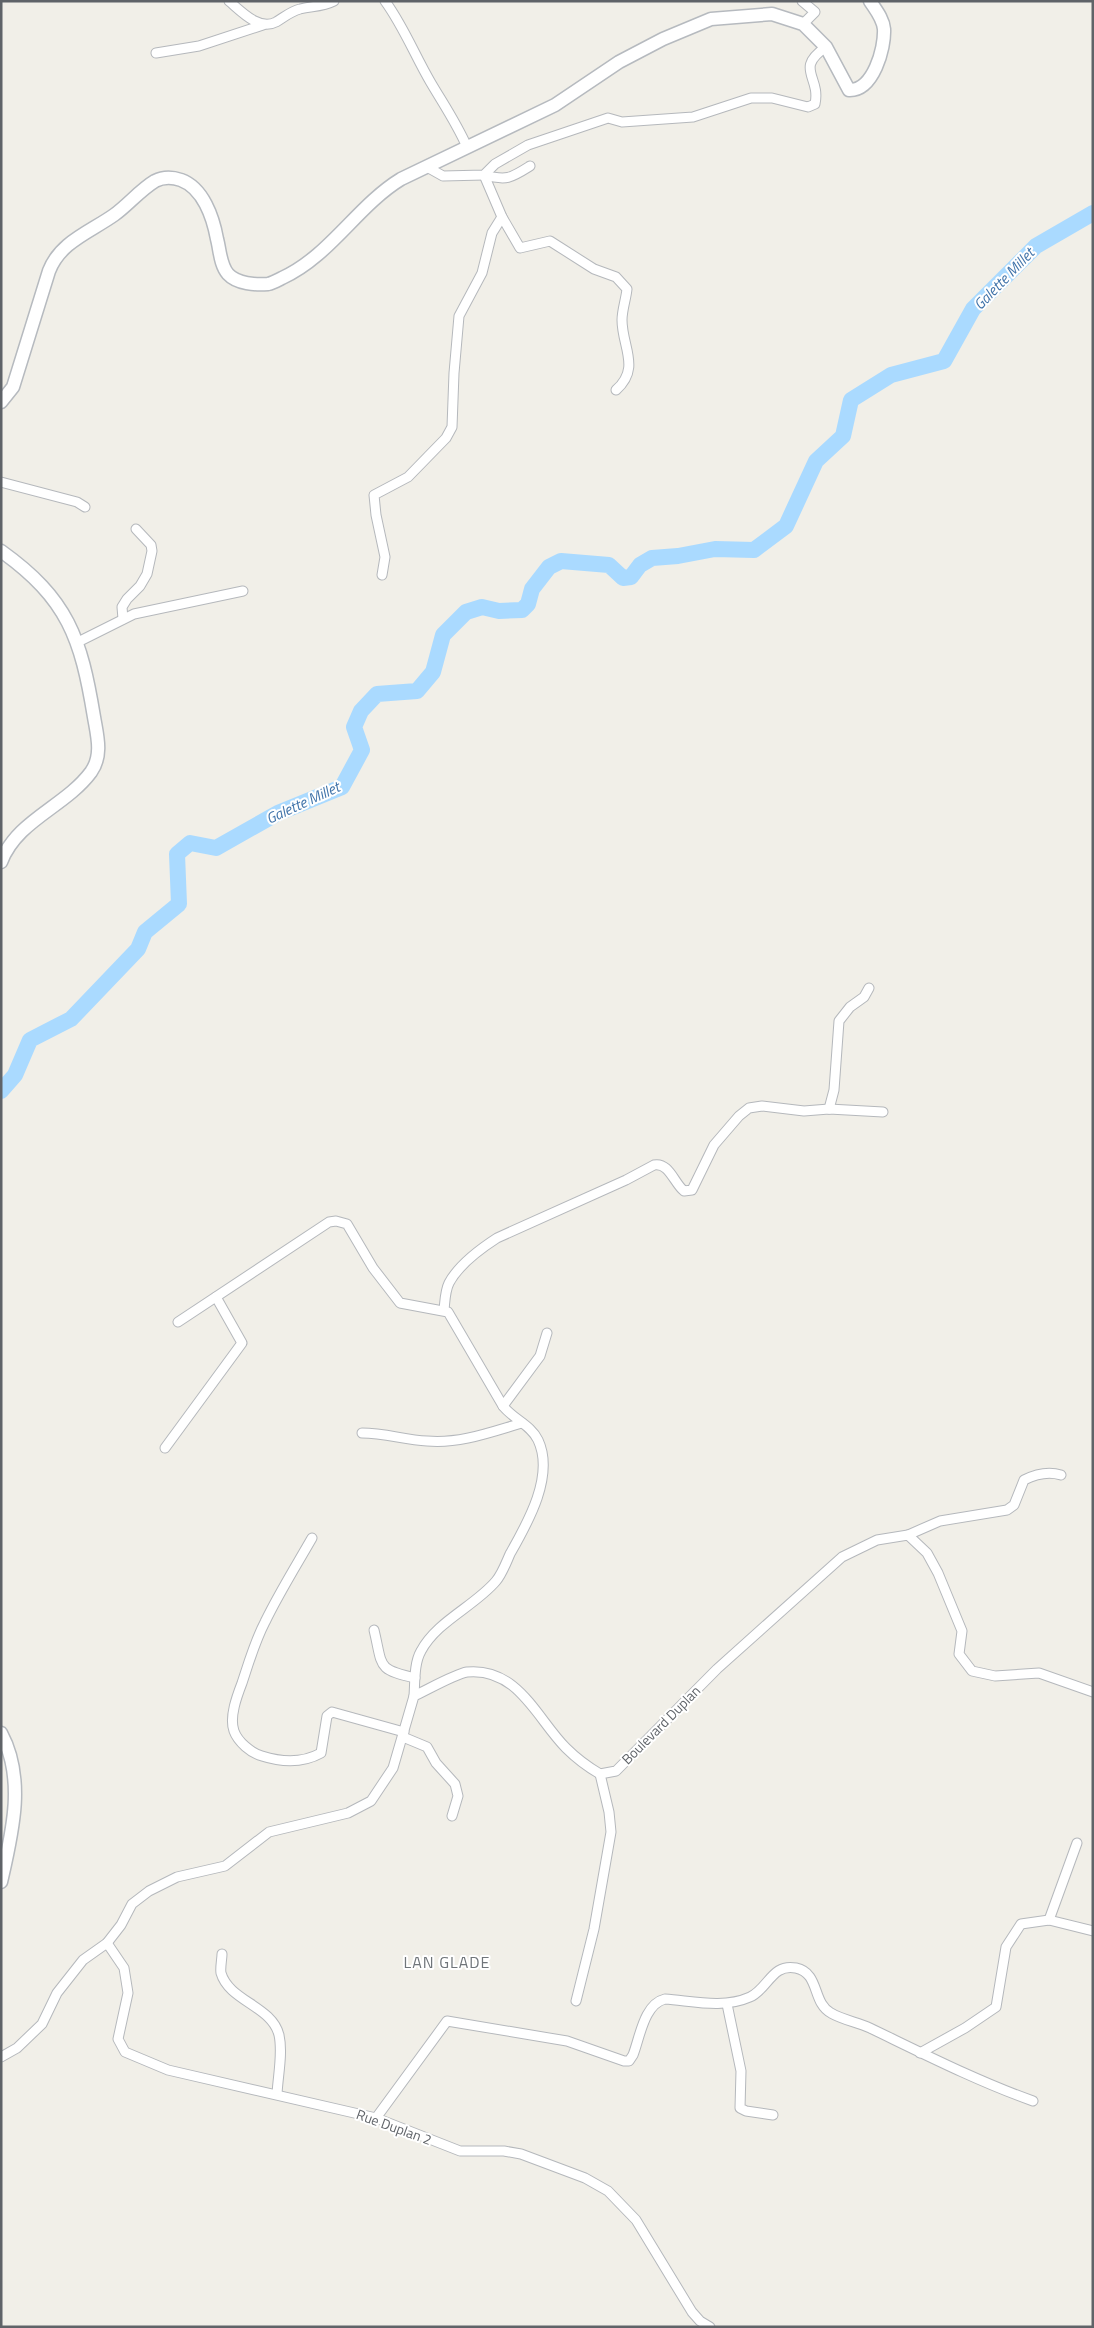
<svg xmlns="http://www.w3.org/2000/svg" width="1094" height="2328" font-family="'Titillium Web',sans-serif">
	<style>
		.lines { fill: none; stroke-linecap: round; stroke-linejoin: round }
		.river { stroke: #aadaff; stroke-width: 16 }
		.street-casing { stroke: #b5b8bc; stroke-width: 11 }
		.secondary-casing { stroke: #b6babf; stroke-width: 15 }
		.street { stroke: #fff; stroke-width: 9 }
		.secondary { stroke: #fff; stroke-width: 12 }
		.labels { text-anchor: middle; stroke-width: 4; stroke-linejoin: round; paint-order: stroke }
		.street-label { font-size: 14px; fill: #5f6368; stroke: #fff }
		.water-label { font-size: 15px; font-style: italic; fill: #4174aa; stroke: #fff }
		.quarter-label { font-size: 16px; letter-spacing: 1px; fill: #70757a; stroke: #fff }
	</style>
	<rect width="100%" height="100%" fill="#f1efe8"/>
	<g class="lines">
		<path class="river" d="M1,1091L15,1075L30,1040L71,1019L138,949L145,932L179,904L177,854L190,843L216,848L278,813L342,787L362,750L354,727L361,711L377,694L417,691L433,672L443,635L466,612L482,607L499,611L522,610L528,604L532,589L549,567L561,561L609,565L623,578L631,577L640,565L652,558L678,556L715,549L754,550L786,526L816,461L843,436L851,400L891,375L944,361L973,309L1036,246L1093,213"/>
		<defs>
			<g id="street">
				<path d="M229,1C241,11 259,31 276,22C283,18 291,11 300,9C312,6 322,7 334,1"/>
				<path d="M385,1C404,27 415,56 431,83C444,105 457,124 467,147"/>
				<path d="M802,1L815,12L803,24"/>
				<path d="M156,53L199,46L263,25"/>
				<path d="M530,166C511,178 507,181 484,175L502,217L520,248L550,241L594,269L616,277L627,289C626,299 622,310 622,320C622,347 641,368 616,390"/>
				<path d="M427,167L443,176L484,175L495,164L528,145L608,118L622,122L693,117L751,98H772L808,107L815,104C821,76 794,69 826,47"/>
				<path d="M1,482L77,502L85,507"/>
				<path d="M382,575L385,557L376,515L374,495L408,477L446,438L452,427L454,373L459,316L482,273L492,233L502,217"/>
				<path d="M123,619L122,607L127,599L140,586L147,574L152,551L151,545L136,529"/>
				<path d="M78,642L134,614L243,591"/>
				<path d="M829,1109L834,1090L839,1021L850,1007L864,997L869,988"/>
				<path d="M444,1310C445,1301 445,1291 449,1283C459,1264 480,1249 497,1238L626,1180L654,1165C669,1162 674,1183 684,1191L692,1190L714,1145L739,1116L749,1108L762,1106L804,1111L829,1109L883,1112"/>
				<path d="M178,1322L329,1222L336,1221L347,1224L373,1268L400,1303L448,1312L503,1406C513,1419 531,1425 538,1440C555,1476 527,1524 510,1554C506,1563 502,1574 496,1581C475,1606 437,1621 421,1651C414,1663 415,1682 414,1696"/>
				<path d="M503,1406L540,1356L547,1333"/>
				<path d="M362,1433C385,1433 405,1440 427,1441C460,1444 491,1432 522,1423"/>
				<path d="M165,1448L242,1343L216,1297"/>
				<path d="M908,1535L940,1521L1007,1510L1014,1505L1024,1480C1036,1474 1048,1471 1061,1475"/>
				<path d="M312,1538C296,1566 279,1593 265,1622C255,1641 249,1662 242,1683C237,1696 229,1717 234,1731C238,1742 251,1753 262,1756C281,1762 303,1763 321,1753L327,1716L332,1712L404,1732"/>
				<path d="M374,1630C383,1667 376,1669 415,1678"/>
				<path d="M403,1737L427,1747L436,1763L455,1784L458,1796L452,1816"/>
				<path d="M1049,1920L1077,1843"/>
				<path d="M107,1943L124,1968L128,1993L118,2039L125,2052L168,2070L376,2118L460,2151H504L521,2154L585,2178L608,2191L636,2220L692,2312L700,2321L710,2327"/>
				<path d="M222,1954C222,1959 220,1968 221,1973C229,2001 272,2006 279,2035C283,2053 278,2075 277,2094"/>
				<path d="M576,2001L594,1929L611,1832L609,1812L600,1774"/>
				<path d="M727,2004L741,2071L740,2108L746,2111L773,2115"/>
				<path d="M920,2053L965,2028L996,2007L1006,1947L1021,1924L1049,1920L1093,1931"/>
				<path d="M1,2057L17,2048L42,2024L57,1993L83,1960L107,1943L121,1925L132,1904L149,1891L177,1877L225,1866L269,1832L348,1813L371,1801L393,1768L414,1696C427,1690 455,1674 467,1672C518,1667 537,1719 566,1748C576,1758 588,1767 600,1774L616,1771L717,1669L842,1557L877,1540L908,1535L927,1553L938,1573L962,1631L959,1654L972,1671L995,1676L1039,1673L1093,1692"/>
				<path d="M376,2118L447,2021L567,2041L624,2061H629L633,2055C640,2037 644,2004 665,1999C693,2001 723,2009 750,1997C768,1989 772,1963 796,1968C820,1973 812,2003 831,2013C843,2020 857,2022 870,2028C924,2054 977,2081 1033,2101"/>
			</g>
			<g id="secondary">
				<path d="M1,402L13,387L49,271C60,242 90,232 114,215C128,205 140,190 155,181C163,177 172,177 181,180C203,188 213,217 217,239C220,250 220,265 228,274C237,284 256,285 268,284C273,283 278,280 282,278C330,256 357,206 401,179L555,105L619,62L663,39L711,19L772,14L803,24L826,47L849,90C873,91 885,49 884,29C883,18 875,9 870,1"/>
				<path d="M1,551C68,599 81,638 94,717C97,735 103,755 91,772C65,807 17,820 1,862"/>
				<path d="M1,1733C26,1779 12,1834 1,1882"/>
			</g>
		</defs>
		<use href="#street" class="street-casing"/>
		<use href="#secondary" class="secondary-casing"/>
		<use href="#street" class="street"/>
		<use href="#secondary" class="secondary"/>
	</g>
	<g class="labels">
		<g class="street-label">
			<text transform="translate(661 1725) rotate(-45)" y="5">Boulevard Duplan</text>
			<text transform="translate(394 2127) rotate(20)" y="5">Rue Duplan 2</text>
		</g>
		<g class="water-label">
			<text transform="translate(1004 279) rotate(-46)" y="5">Galette Millet</text>
			<text transform="translate(303 803) rotate(-25)" y="5">Galette Millet</text>
		</g>
		<g class="quarter-label">
			<text x="447" y="1968">LAN GLADE</text>
		</g>
	</g>
	<rect width="1094" height="2328" fill="none" stroke="#5f6368" stroke-width="5"/>
</svg>
